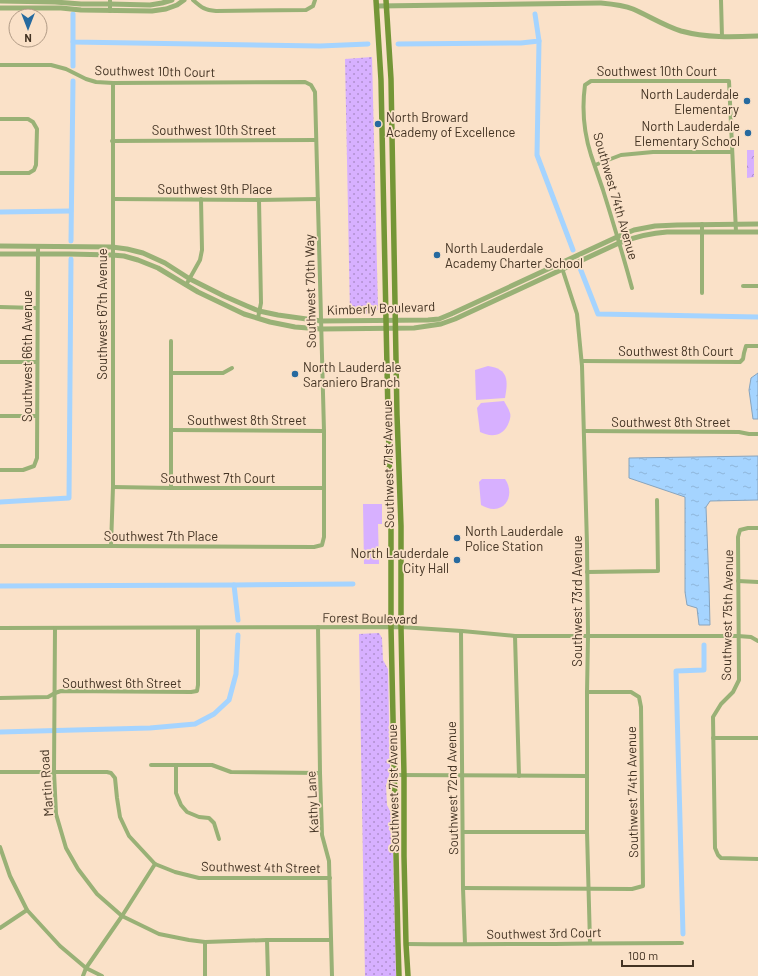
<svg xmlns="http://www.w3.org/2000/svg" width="758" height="976" font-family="Barlow,sans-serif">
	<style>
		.grass { fill: url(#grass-dots) }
		.forest { fill: url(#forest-crowns) }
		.pitch { fill: #d7b0ff }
		.water { fill: url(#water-ripples); stroke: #88a4bd }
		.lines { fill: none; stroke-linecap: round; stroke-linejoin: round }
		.canal { stroke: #a5d4ff; stroke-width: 5 }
		.minor { stroke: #99b176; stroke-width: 4 }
		.tertiary { stroke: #99b176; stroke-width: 5 }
		.secondary { stroke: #749637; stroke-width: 5.5 }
		.poi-dot { fill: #276a9f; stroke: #fae1c8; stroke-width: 1.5 }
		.labels { text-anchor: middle; stroke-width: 3.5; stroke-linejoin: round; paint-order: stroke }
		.street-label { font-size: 13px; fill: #433323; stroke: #fae1c8 }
		.poi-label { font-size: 13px; fill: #433323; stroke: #fae1c8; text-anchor: start }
	</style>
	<defs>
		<pattern id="grass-dots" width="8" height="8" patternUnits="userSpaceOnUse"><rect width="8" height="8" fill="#d7b0ff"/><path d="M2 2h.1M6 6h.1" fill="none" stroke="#b090ce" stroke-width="1.8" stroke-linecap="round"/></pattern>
		<pattern id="forest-crowns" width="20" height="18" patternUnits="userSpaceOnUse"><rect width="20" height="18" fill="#d7b0ff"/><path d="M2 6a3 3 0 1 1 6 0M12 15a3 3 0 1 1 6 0" fill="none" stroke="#b090ce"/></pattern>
		<pattern id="water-ripples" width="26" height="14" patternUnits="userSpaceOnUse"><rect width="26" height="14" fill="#a5d4ff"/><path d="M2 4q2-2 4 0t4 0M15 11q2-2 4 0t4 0" fill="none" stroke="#8fb6da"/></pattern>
	</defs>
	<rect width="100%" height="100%" fill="#fae1c8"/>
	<g class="grass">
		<path d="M372,57L378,309L373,314H350L345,59Z"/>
		<path d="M379,633L382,638L383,660L388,669L390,772L386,785L387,805L392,815L396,976H365L359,634Z"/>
	</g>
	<path class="forest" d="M747,150H754V177L747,178Z"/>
	<g class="pitch">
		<path d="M488,366C509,369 508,381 505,398L476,400L475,370Z"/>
		<path d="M504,401C506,405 509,409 510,413C511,416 510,419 509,422C504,436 492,438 480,432L477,408L481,403Z"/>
		<path d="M482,479H505C513,490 510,508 494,509C489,509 485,507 481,505L479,482Z"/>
		<path d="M363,504H382V524H378L379,564H364Z"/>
	</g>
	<g class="water">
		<path d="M758,373V419H753L749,390L751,378Z"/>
		<path d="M758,456V500L710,501L706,507L709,585L710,625H699L697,608L687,605L685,592V497L629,478V458Z"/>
	</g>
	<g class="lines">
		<g class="canal">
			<path d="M73,14V42L320,46L368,44"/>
			<path d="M539,41L537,155L573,250"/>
			<path d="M398,44L521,43L539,41L535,14"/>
			<path d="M73,66V42"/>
			<path d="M0,212L71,211"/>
			<path d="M71,241L73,81"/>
			<path d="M580,268L598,314L758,317"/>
			<path d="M0,502L69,498L71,259"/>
			<path d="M234,585L238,620"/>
			<path d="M0,586L234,585L353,584"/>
			<path d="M0,732L150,728L195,724L214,714L229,700L236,674L238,635"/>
			<path d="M683,934L676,671L704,670V645"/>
		</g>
		<g class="minor">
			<path d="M193,0C202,8 205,10 216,11L306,10L313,6L315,0"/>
			<path d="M721,0L722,37"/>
			<path d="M110,11V0"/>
			<path d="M0,65H51L66,69L86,79L96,82L113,83L305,82L311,85L315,92L324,431V537L322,545L314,547L111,546H0"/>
			<path d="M0,119H28L33,122L37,129L36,165L34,170L29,173H0"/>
			<path d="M112,141L316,140"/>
			<path d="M595,165L621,155L653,152H732"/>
			<path d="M113,199L259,200L318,199"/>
			<path d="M702,224V293"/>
			<path d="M562,268L577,314L582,366L587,545L588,636L587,692V832L590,943"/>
			<path d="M186,285L200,260L202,250L201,199"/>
			<path d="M743,286H758"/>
			<path d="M632,288C623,255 613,222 603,190C599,178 595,167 591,155C584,133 582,107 585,85L591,81H729L736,232"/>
			<path d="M0,307L37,308"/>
			<path d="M258,318L261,303L259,200"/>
			<path d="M171,341V488"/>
			<path d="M582,361L740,362L743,359L744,353L746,346H758"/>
			<path d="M0,362H37"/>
			<path d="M171,373H223L232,368"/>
			<path d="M0,416H36"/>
			<path d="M171,430L324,431"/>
			<path d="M584,431L739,432L749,434H758"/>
			<path d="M0,470H23L34,466L37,458L38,246"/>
			<path d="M113,487L171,488H324"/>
			<path d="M758,528H748L740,530L738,537L739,680L733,692L721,704L713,717L715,848L718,855L721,858L758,859"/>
			<path d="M111,546L113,487V83"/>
			<path d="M587,572L658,571L657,500"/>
			<path d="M738,581L758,582"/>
			<path d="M318,627L320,773L322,835L329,861L332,976"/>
			<path d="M0,628L401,627L462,631L515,636H738L751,637L758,641"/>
			<path d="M55,628L54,772L56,814L66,848L78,869L97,894L122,916L159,934L189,940L205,942L267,940H331"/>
			<path d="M461,631L463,888L465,944"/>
			<path d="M515,636L519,776"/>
			<path d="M0,698L48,697L55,693L61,691L191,692L197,691L198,685V628"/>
			<path d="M713,738H758"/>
			<path d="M151,765H212L231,772L320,773"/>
			<path d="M176,765V793L181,805L187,812L199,817L209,818L214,823L219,839"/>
			<path d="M0,772H107L111,773L115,778L117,798L120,817L129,836L155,864L175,872L199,878H330"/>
			<path d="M395,775L587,776"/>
			<path d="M463,832H587"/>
			<path d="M0,847L10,876L27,910L60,946L86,968L102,976"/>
			<path d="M463,888L632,889L643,886L641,707L639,697L631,692H587"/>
			<path d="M0,928L27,910"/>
			<path d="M267,940L268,976"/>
			<path d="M205,942V976"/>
			<path d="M406,944C498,945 590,943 682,943"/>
			<path d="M83,976L86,968L122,916L155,864"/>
		</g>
		<g class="tertiary">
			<path d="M0,1L55,2L81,4H110L150,5L162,3L172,0"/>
			<path d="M377,6L600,3C611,4 623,5 633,9C649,16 665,26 681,31C707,38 732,37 758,36"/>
			<path d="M0,8H61L81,10L152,11L166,9L177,5L184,0"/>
			<path d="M0,246L112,247L127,249L143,253L165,263L190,279L224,296L247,306L259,311L278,315L321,321L428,320L439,319L451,314L617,237L634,230L655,226L677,225L758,224"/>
			<path d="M0,254H69L112,255L124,256L138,260L158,268L198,292L244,314L270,322L295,327L321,329L414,328L441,324L455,319L619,243C635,237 650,233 667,232H758"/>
		</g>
		<g class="secondary">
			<path d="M376,0L381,80L388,415L391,526V627L398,943L399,976"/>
			<path d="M386,0L391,79L397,415L401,526V627L404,775V856L406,944L408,976"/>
		</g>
	</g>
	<g class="poi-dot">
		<circle cx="747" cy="101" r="4"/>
		<circle cx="378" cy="124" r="4"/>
		<circle cx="748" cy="133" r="4"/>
		<circle cx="437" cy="255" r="4"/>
		<circle cx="295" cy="374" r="4"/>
		<circle cx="457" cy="538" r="4"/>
		<circle cx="457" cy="560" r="4"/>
	</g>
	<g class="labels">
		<g class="street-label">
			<text transform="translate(155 71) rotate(1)" y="5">Southwest 10th Court</text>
			<text x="657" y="76">Southwest 10th Court</text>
			<text x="214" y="135">Southwest 10th Street</text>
			<text x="215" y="194">Southwest 9th Place</text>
			<text transform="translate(616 196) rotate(74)" y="5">Southwest 74th Avenue</text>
			<text transform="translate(310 291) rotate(-91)" y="5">Southwest 70th Way</text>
			<text transform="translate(381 308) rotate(-2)" y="5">Kimberly Boulevard</text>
			<text transform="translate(102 314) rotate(-90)" y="5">Southwest 67th Avenue</text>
			<text x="676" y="356">Southwest 8th Court</text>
			<text transform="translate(27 356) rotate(-90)" y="5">Southwest 66th Avenue</text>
			<text x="247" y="425">Southwest 8th Street</text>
			<text x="671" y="427">Southwest 8th Street</text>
			<text transform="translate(388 464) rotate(-91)" y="5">Southwest 71st Avenue</text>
			<text x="218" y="483">Southwest 7th Court</text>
			<text x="161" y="541">Southwest 7th Place</text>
			<text transform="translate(577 601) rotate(-90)" y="5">Southwest 73rd Avenue</text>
			<text transform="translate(727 615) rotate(-89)" y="5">Southwest 75th Avenue</text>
			<text transform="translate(370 618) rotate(1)" y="5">Forest Boulevard</text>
			<text x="122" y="688">Southwest 6th Street</text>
			<text transform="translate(46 783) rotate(-94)" y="5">Martin Road</text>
			<text transform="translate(393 788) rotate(-91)" y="5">Southwest 71st Avenue</text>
			<text transform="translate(452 788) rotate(-91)" y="5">Southwest 72nd Avenue</text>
			<text transform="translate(632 792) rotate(-91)" y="5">Southwest 74th Avenue</text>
			<text transform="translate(312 802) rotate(-93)" y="5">Kathy Lane</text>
			<text transform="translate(261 867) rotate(1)" y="5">Southwest 4th Street</text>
			<text transform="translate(544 933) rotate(-1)" y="5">Southwest 3rd Court</text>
		</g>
		<g class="poi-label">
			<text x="739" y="99" text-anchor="end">North Lauderdale<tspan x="739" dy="15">Elementary</tspan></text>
			<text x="386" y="122">North Broward<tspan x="386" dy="15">Academy of Excellence</tspan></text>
			<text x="740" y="131" text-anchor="end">North Lauderdale<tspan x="740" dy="15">Elementary School</tspan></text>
			<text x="445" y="253">North Lauderdale<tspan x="445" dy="15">Academy Charter School</tspan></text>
			<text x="303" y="372">North Lauderdale<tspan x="303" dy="15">Saraniero Branch</tspan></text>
			<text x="465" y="536">North Lauderdale<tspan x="465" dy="15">Police Station</tspan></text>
			<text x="449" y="558" text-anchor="end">North Lauderdale<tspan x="449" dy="15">City Hall</tspan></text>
		</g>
	</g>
	<g transform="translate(28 28) rotate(180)"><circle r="19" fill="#fae1c8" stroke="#b19b86"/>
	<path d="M0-3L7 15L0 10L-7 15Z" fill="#276a9f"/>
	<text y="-6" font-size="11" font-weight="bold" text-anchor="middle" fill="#433323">N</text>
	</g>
	<path d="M622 960v6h71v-6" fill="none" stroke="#433323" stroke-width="2"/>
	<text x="628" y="960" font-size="12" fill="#433323" stroke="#fae1c8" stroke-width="3" paint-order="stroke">100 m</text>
</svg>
